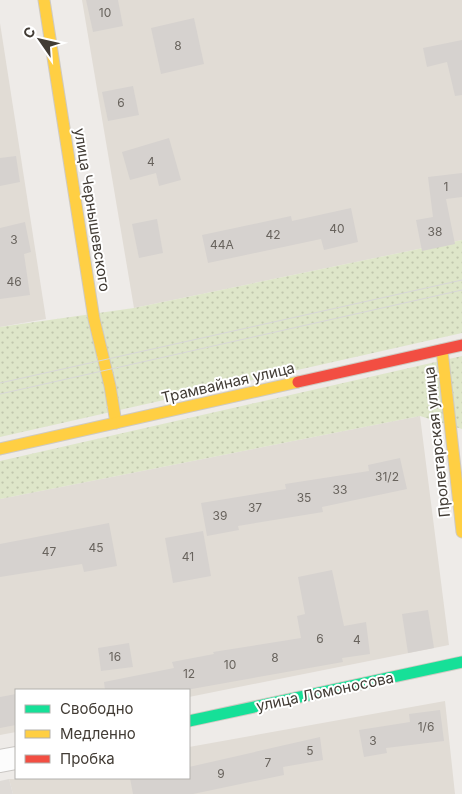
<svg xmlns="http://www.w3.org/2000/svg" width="462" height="794" font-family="Inter,sans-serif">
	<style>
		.residential { fill: #e1dcd5 }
		.industrial { fill: #dedad6 }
		.grass { fill: url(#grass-dots) }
		.building { fill: #d6d2cf }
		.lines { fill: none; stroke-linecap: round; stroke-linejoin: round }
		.street-casing { stroke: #cac7c4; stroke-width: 24 }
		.fast-casing { stroke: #cfcac2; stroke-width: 13 }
		.slow-casing { stroke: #cfcac2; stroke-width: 13 }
		.jam-casing { stroke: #cfcac2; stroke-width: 13 }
		.street { stroke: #fcfcfc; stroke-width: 22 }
		.fast { stroke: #16e098; stroke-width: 11 }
		.slow { stroke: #ffcf43; stroke-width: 11 }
		.jam { stroke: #f24e42; stroke-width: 11 }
		.tram { stroke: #d8d7d7; stroke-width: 1 }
		.labels { text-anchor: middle; stroke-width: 4; stroke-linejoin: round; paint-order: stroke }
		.number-label { font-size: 12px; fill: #68635d }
		.street-label { font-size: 15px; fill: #423c35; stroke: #fff }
	</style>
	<defs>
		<pattern id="grass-dots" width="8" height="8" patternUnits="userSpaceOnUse" patternTransform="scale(1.25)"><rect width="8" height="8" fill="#dee6c9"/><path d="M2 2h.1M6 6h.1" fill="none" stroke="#c0c6ad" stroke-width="1.8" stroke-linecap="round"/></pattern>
	</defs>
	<rect width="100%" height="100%" fill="#eeebe8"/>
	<g class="residential">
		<path d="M82,0H462V240L134,308Z"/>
		<path d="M0,23L46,319L0,327Z"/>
		<path d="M420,416L449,645L189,697V690H16V732L0,735V499Z"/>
		<path d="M445,701L455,794H13L9,779L189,778V747Z"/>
	</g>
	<path class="industrial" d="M9,779L13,794H0V781Z"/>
	<g class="grass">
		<path d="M462,240V333L0,437V327L134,308Z"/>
		<path d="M462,356V429L420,416L0,499V461Z"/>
	</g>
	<g class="building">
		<path d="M86,0H118L123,26L93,32Z"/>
		<path d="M194,18L204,64L161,74L151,28Z"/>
		<path d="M462,40V95L455,96L447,62L427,67L423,48Z"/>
		<path d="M133,86L139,115L108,121L102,92Z"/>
		<path d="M169,138L181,180L159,186L156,173L130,180L122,152Z"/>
		<path d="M16,156L20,182L0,186V158Z"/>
		<path d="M462,173V197L446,199L455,244L422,251L416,220L433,217L428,177Z"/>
		<path d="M351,208L358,242L324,250L321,239L208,263L202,235L291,216L292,221Z"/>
		<path d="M157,219L163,253L139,258L132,224Z"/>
		<path d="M25,222L31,252L24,254L30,295L0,299V228Z"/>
		<path d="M400,458L407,489L322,507L323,512L238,526L239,530L207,536L201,503L286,489L285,484L369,471L368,465Z"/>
		<path d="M109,523L117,566L84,572L82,564L0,577V544Z"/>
		<path d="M203,531L211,576L173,583L165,538Z"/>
		<path d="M332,570L344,626L366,622L370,654L342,658L343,662L186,690H105L104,682L174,668L172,662L214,654L213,652L301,638L297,616L305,614L298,577Z"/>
		<path d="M428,610L434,648L408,653L402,614Z"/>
		<path d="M129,643L133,667L101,671L98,648Z"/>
		<path d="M16,694V725L0,728V697Z"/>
		<path d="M440,710L444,741L386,748L387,753L364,757L359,730L410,722L409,714Z"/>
		<path d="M320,737L323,760L283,767L284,775L193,794H133L130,778H189V767Z"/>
	</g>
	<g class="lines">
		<defs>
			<path id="street" d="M0,761L16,758"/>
			<path id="fast" d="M189,721L462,662"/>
			<g id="slow">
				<path d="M44,0L94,319L110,386L116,423"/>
				<path d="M442,350L462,532"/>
				<path d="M0,449L298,382"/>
			</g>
			<path id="jam" d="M298,382L462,345"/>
		</defs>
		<use href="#street" class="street-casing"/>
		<use href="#fast" class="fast-casing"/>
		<use href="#slow" class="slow-casing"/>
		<use href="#jam" class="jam-casing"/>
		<use href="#street" class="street"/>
		<use href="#fast" class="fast"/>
		<use href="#slow" class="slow"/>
		<use href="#jam" class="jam"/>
		<g class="tram">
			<path d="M0,383L462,280"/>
			<path d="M0,394L462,290"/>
		</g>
	</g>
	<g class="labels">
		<g class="number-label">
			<text x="105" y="17">10</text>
			<text x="178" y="50">8</text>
			<text x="121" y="107">6</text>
			<text x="151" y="166">4</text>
			<text x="446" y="191">1</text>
			<text x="337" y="233">40</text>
			<text x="435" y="236">38</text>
			<text x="273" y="239">42</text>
			<text x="14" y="244">3</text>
			<text x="222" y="249">44А</text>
			<text x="14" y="286">46</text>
			<text x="387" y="481">31/2</text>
			<text x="340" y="494">33</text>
			<text x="304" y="502">35</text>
			<text x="255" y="512">37</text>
			<text x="220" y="520">39</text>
			<text x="96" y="552">45</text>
			<text x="49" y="556">47</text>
			<text x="188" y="561">41</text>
			<text x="320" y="643">6</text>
			<text x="357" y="644">4</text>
			<text x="115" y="661">16</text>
			<text x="275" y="662">8</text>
			<text x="230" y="669">10</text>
			<text x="189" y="678">12</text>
			<text x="426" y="731">1/6</text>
			<text x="373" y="745">3</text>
			<text x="310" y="755">5</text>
			<text x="268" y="767">7</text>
			<text x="221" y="778">9</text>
		</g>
		<g class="street-label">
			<text transform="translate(92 210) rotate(81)" y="5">улица Чернышевского</text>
			<text transform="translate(228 383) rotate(-13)" y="5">Трамвайная улица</text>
			<text transform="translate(437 442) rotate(-96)" y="5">Пролетарская улица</text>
			<text transform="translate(325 692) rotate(-12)" y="5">улица Ломоносова</text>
		</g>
	</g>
	<rect x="15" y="689" width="175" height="90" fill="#ffffff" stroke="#b3b1ae"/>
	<rect x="25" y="705" width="25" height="8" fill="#16e098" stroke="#b3b1ae"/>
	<text x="60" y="714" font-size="15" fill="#423c35">Свободно</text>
	<rect x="25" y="730" width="25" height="8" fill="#ffcf43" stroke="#b3b1ae"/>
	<text x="60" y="739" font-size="15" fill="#423c35">Медленно</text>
	<rect x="25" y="755" width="25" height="8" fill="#f24e42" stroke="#b3b1ae"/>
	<text x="60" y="764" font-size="15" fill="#423c35">Пробка</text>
	<g transform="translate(40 40) rotate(304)" stroke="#ffffff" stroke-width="4" paint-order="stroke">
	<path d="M0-4L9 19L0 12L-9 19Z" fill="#423c35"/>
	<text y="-8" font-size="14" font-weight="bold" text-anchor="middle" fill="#423c35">С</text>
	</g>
</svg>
